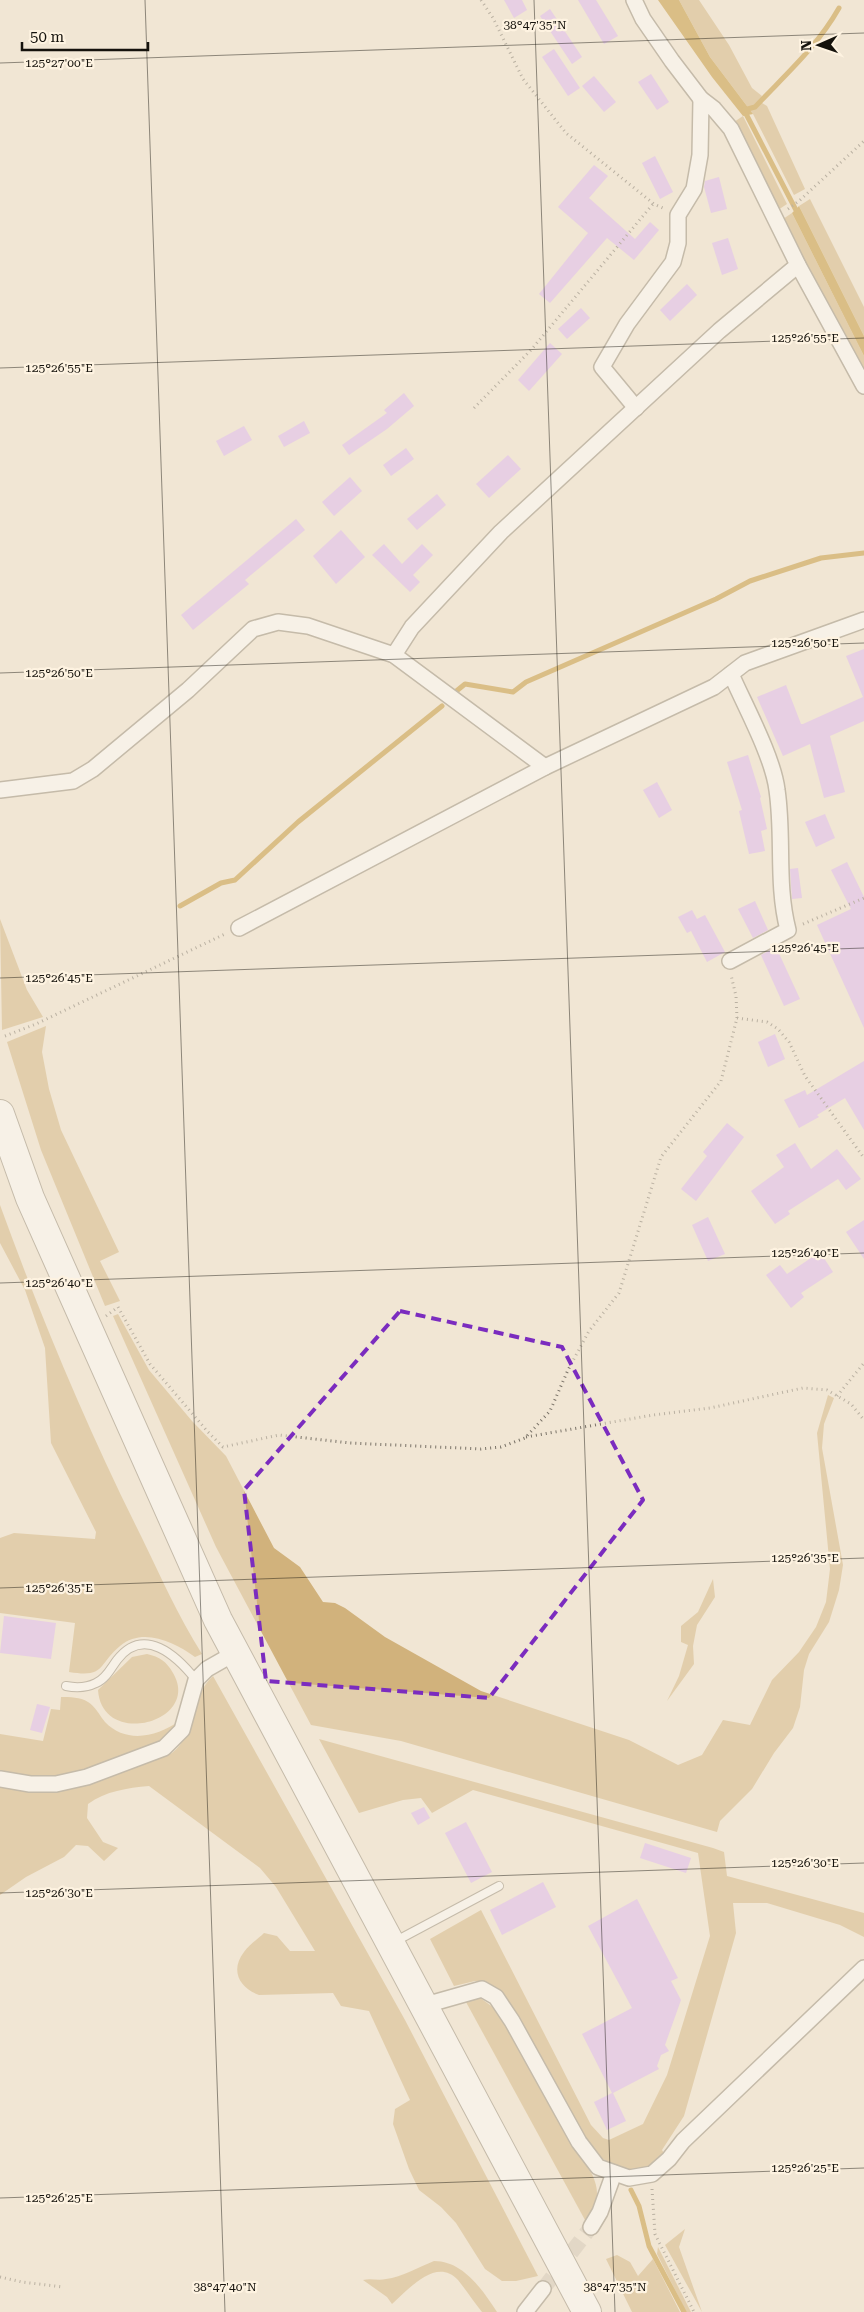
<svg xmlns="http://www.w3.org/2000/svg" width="864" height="2312" font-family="'Roboto Serif',serif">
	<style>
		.green { fill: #d1b27c }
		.water { fill: #bf8e29 }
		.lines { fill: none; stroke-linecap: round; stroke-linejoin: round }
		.stream { stroke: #bf8e29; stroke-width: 5 }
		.building { fill: #dcb3f6 }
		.street-tunnel { stroke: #d0c6b6; stroke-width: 15; stroke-dasharray: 15 8; stroke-linecap: butt }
		.lane-casing { stroke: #908777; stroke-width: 10 }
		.street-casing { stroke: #908777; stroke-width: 18 }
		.highway-casing { stroke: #908777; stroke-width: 30 }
		.path { stroke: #797267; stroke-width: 3; stroke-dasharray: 1 4; stroke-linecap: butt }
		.lane { stroke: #fff; stroke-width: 8 }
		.street { stroke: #fff; stroke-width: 15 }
		.highway { stroke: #fff; stroke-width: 28 }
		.marked { fill: none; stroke: #7b2cbf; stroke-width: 4; stroke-dasharray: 10 6; stroke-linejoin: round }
		.ticks { fill: none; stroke: #15120c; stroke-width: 1; stroke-opacity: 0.45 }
		.ticks-label { font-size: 12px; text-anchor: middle; fill: #15120c; stroke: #fef3e1; stroke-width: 4.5; stroke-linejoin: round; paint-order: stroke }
	</style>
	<rect width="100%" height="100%" fill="#f1e6d4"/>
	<g class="green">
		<path d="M679,0H699L729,45L752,88L762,96L759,101L767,106L805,189L794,195L753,114L710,57Z"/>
		<path d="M743,116L787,204L778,210L734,122Z"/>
		<path d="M810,199L864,307V336L799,206Z"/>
		<path d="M792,213L864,356V374L783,219Z"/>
		<path d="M0,919L27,990L43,1017L2,1030Z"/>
		<path d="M46,1026L42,1052L49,1089L61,1130L119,1252L100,1261L120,1301L105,1306L41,1150L7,1042Z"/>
		<path d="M0,1205C41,1318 87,1428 141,1536C160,1575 178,1616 202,1654L195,1657C174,1642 143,1627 120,1646C97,1665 106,1678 69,1672L75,1623L0,1613V1538L14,1533L95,1539L96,1532L51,1443L45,1348L25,1290L0,1243Z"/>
		<path d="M118,1314L149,1370L192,1421L226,1456L274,1548L300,1567L323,1602L335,1603L345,1608L385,1637L481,1691L629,1740L678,1765L702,1755L723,1720L750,1725L772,1680L799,1652L816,1627L826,1602L830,1569L817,1433L828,1395L834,1398L824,1424L822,1448L843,1565L839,1590L829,1622L809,1654L804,1670L800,1707L793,1728L774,1753L752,1789L720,1821L717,1832L401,1741L311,1725L216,1547L113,1316Z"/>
		<path d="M713,1579L715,1597L697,1625L693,1646L694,1664L667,1701L679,1676L688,1645L681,1642V1626L698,1612Z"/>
		<path d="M147,1654C160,1657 166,1661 173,1673C202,1722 102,1749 98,1690L132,1657Z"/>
		<path d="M213,1676L405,2020L538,2276L516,2281H502L485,2269L456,2223L441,2207L419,2190L409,2169L393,2124L395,2109L410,2100L369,2011L341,2006L333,1993L259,1995C239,1988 230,1970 244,1952C249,1945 258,1939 264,1933L277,1936L290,1951H315L276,1887L260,1868L149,1786C127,1788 106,1791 88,1804L87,1818L103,1842L118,1848L104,1861L88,1846L76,1845L64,1857L26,1877L0,1895V1785L90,1783L172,1753C198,1732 190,1696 213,1676Z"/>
		<path d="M61,1697C70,1697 80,1697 88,1702C95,1706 100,1716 105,1722C126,1744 157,1737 179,1721L176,1730L149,1750L51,1780L0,1776V1734L43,1741L51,1709L60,1710Z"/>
		<path d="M319,1739L713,1848L724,1852L727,1876L864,1913V1937L840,1925L767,1903H733L736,1933L684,2116L662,2150L666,2157C661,2161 655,2167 650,2169C630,2176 608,2163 593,2152L490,1986L475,1981L454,1986L430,1939L481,1910L591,2125L603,2138L609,2140L643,2124L667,2075L710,1936L698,1853L473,1790L432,1813L421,1798L403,1800L359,1813Z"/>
		<path d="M479,1997L494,2008L515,2035L592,2174C600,2191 599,2206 585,2220L466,2002Z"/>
		<path d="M685,2229L679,2247L702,2312L665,2245Z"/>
		<path d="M658,2247L691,2312H686L657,2254Z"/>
		<path d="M617,2255L630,2262L638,2276L653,2259L680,2312H632L606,2259Z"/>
		<path d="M434,2261C463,2261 482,2289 497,2312H482C474,2302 466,2290 458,2280C436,2256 408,2290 392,2304L387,2297L363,2280C371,2278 378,2281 386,2279C402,2277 419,2267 434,2261Z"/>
	</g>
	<g class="water">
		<path d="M658,0H679L710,57L753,114L743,116L712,77Z"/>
		<path d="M799,206L864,336V356L792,213Z"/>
	</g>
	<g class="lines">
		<g class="stream">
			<path d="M744,110L798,214"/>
			<path d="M744,110L755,107C785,75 817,47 839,8"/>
			<path d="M454,693L465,684L513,692L526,682L716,599L750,581L821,558L864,553"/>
			<path d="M180,906L221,883L235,880L298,822L442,706"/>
			<path d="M631,2190L639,2206L649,2246L684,2312"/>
		</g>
	</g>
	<g class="building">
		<path d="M504,0H522L527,10L514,18Z"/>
		<path d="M578,0H596L618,36L604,44Z"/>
		<path d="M550,9L582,57L572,64L540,16Z"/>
		<path d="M554,49L580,88L568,96L542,57Z"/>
		<path d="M651,74L669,102L657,110L638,82Z"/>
		<path d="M594,76L616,102L604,112L582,86Z"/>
		<path d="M655,156L673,192L660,199L642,163Z"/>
		<path d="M594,165L608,176L589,198L635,239L650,222L659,230L634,260L607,238L550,303L539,294L588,233L558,207Z"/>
		<path d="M719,177L727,209L711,213L704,187L705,181Z"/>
		<path d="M728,238L738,269L722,275L712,243Z"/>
		<path d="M687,284L697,295L670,321L660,310Z"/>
		<path d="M581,308L590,318L567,339L558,329Z"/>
		<path d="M550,343L562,354L529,391L518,380Z"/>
		<path d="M404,393L414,406L387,429L349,455L342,445L387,413L384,410Z"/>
		<path d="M304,421L310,433L284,447L278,436Z"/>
		<path d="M244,426L252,440L224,456L216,441Z"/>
		<path d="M406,448L414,459L391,476L383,465Z"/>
		<path d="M508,455L521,469L489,498L476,484Z"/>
		<path d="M350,477L362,491L334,516L322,502Z"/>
		<path d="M437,494L446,505L417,530L407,519Z"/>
		<path d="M296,519L305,530L245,580L249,584L193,630L181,615Z"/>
		<path d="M341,530L365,557L336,584L313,556Z"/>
		<path d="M384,544L402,564L422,544L433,555L413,575L420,582L410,592L372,555Z"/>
		<path d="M864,649V721L830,736L845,792L824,798L810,744L783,756L757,697L786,685L801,724H803L863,697L846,656Z"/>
		<path d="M748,755L761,797L760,798L767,829L761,831L765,851L749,854L739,811L742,810L727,762Z"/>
		<path d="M657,782L672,810L659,818L643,790Z"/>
		<path d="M825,814L835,838L816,847L805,822Z"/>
		<path d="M847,862L864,897V1028L817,925L851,909L831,870Z"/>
		<path d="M798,868L802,898L792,899L790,869Z"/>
		<path d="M755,901L768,930L753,938L738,909Z"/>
		<path d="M692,910L697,919L705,915L725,952L707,962L691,931L687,933L678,917Z"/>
		<path d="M776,947L800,999L784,1006L761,955Z"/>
		<path d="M775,1034L785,1059L768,1067L758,1042Z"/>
		<path d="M864,1061V1130L845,1098L817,1115L819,1117L799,1128L784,1100L805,1090L807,1095Z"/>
		<path d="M727,1123L744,1137L696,1201L681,1189L707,1156L703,1152Z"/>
		<path d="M795,1143L811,1169L837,1149L861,1179L846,1190L838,1179L788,1211L790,1214L775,1224L751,1191L784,1167L776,1155Z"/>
		<path d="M708,1217L725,1254L708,1261L692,1225Z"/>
		<path d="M864,1220V1259L846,1232Z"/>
		<path d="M820,1252L833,1272L801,1293L804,1297L791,1308L766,1275L780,1265L787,1274Z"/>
		<path d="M4,1616L56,1623L51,1659L0,1653Z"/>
		<path d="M37,1704L50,1707L42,1733L30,1730Z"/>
		<path d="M424,1807L430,1818L418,1825L411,1813Z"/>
		<path d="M466,1822L492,1872L471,1883L445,1833Z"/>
		<path d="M645,1843L691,1858L686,1873L640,1858Z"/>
		<path d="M543,1882L556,1907L502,1935L490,1910Z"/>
		<path d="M637,1899L678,1978L671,1981L681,2000L665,2045L669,2051L661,2055L657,2066L659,2069L613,2093L626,2121L607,2130L594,2102L612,2093L582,2034L632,2008L588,1926Z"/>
	</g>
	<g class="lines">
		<path class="street-tunnel" d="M543,2289L591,2227"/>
		<defs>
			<g id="lane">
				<path d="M66,1686C76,1688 86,1688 96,1683C106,1679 111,1668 117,1660C144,1625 177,1656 196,1680"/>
				<path d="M394,1942L499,1886"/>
			</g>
			<g id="street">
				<path d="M634,0L643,19L672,61L701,99L714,109L731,129L798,265L864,386"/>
				<path d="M636,408L602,367L627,324L673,262L678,243V215L694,189L700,155L701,99"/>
				<path d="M394,655L412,627L501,532L719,331L798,265"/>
				<path d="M0,790L73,781L93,769L188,690L253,629L278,622L308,626L394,655L545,767"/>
				<path d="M239,928L545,767L714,687L745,663L864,620"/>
				<path d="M730,961L788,930C776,883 784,838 777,790C773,757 745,706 731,674"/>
				<path d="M0,1779L30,1784H56L87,1777L164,1748L182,1730L196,1680L207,1669L235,1653"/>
				<path d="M422,2006L482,1989L496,1997L512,2021L579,2142L598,2167L629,2178L652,2174L669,2159L683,2141L864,1968"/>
				<path d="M591,2227L600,2212L614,2173"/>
				<path d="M525,2312L543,2289"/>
			</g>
			<path id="highway" d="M0,1114L30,1198L218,1620L587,2312"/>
		</defs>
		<use href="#lane" class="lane-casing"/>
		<use href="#street" class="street-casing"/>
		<use href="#highway" class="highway-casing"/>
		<g class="path">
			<path d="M481,0L493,18L523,79L566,133L654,204L665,209"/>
			<path d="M788,209L799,201L864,141"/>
			<path d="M474,408L531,350L653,204"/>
			<path d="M803,924L864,898"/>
			<path d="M737,1018L767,1022L778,1029L789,1042L805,1076L864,1158"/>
			<path d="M5,1036L36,1024L225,934"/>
			<path d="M106,1316L118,1307L150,1364L208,1432L223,1447L279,1435L350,1443L481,1449L501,1447L525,1438L550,1411L568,1370L589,1331L619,1293L661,1157L721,1081L737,1018L736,996L731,975"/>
			<path d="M837,1396L864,1363"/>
			<path d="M526,1437L653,1415L710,1408L803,1388L827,1390L851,1404L864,1420"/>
			<path d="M652,2189L655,2234L694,2312"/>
			<path d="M0,2277L22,2282L63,2287"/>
		</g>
		<use href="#lane" class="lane"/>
		<use href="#street" class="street"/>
		<use href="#highway" class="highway"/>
	</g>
	<path d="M0 0H864V2312H0ZM400,1311L562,1347L643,1500L489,1698L266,1681L244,1490Z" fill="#f1e6d4" fill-opacity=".55" fill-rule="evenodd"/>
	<path class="marked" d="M400,1311L562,1347L643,1500L489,1698L266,1681L244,1490Z"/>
	<path class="ticks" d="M145,0L225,2312M534,0L615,2312M0,63L864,33M0,368L864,338M0,673L864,643M0,978L864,948M0,1283L864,1253M0,1588L864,1558M0,1893L864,1863M0,2198L864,2168"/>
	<g class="ticks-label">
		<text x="535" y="29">38°47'35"N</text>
		<text x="59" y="67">125°27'00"E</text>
		<text x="805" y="342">125°26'55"E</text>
		<text x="59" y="372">125°26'55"E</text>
		<text x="805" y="647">125°26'50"E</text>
		<text x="59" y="677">125°26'50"E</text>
		<text x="805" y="952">125°26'45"E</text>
		<text x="59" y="982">125°26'45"E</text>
		<text x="805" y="1257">125°26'40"E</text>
		<text x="59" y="1287">125°26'40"E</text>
		<text x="805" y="1562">125°26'35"E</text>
		<text x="59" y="1592">125°26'35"E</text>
		<text x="805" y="1867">125°26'30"E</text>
		<text x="59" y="1897">125°26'30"E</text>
		<text x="805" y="2172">125°26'25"E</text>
		<text x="59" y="2202">125°26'25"E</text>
		<text x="225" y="2291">38°47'40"N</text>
		<text x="615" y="2291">38°47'35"N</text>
	</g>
	<g transform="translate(819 45) rotate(268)" stroke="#fef3e1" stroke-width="4" paint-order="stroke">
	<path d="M0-4L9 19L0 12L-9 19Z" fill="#15120c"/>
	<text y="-8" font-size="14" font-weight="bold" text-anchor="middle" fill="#15120c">N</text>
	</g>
	<path d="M22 42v8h126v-8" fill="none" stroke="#15120c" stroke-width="2.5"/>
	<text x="30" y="42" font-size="15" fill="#15120c" stroke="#fef3e1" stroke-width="4" paint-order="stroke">50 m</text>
</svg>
